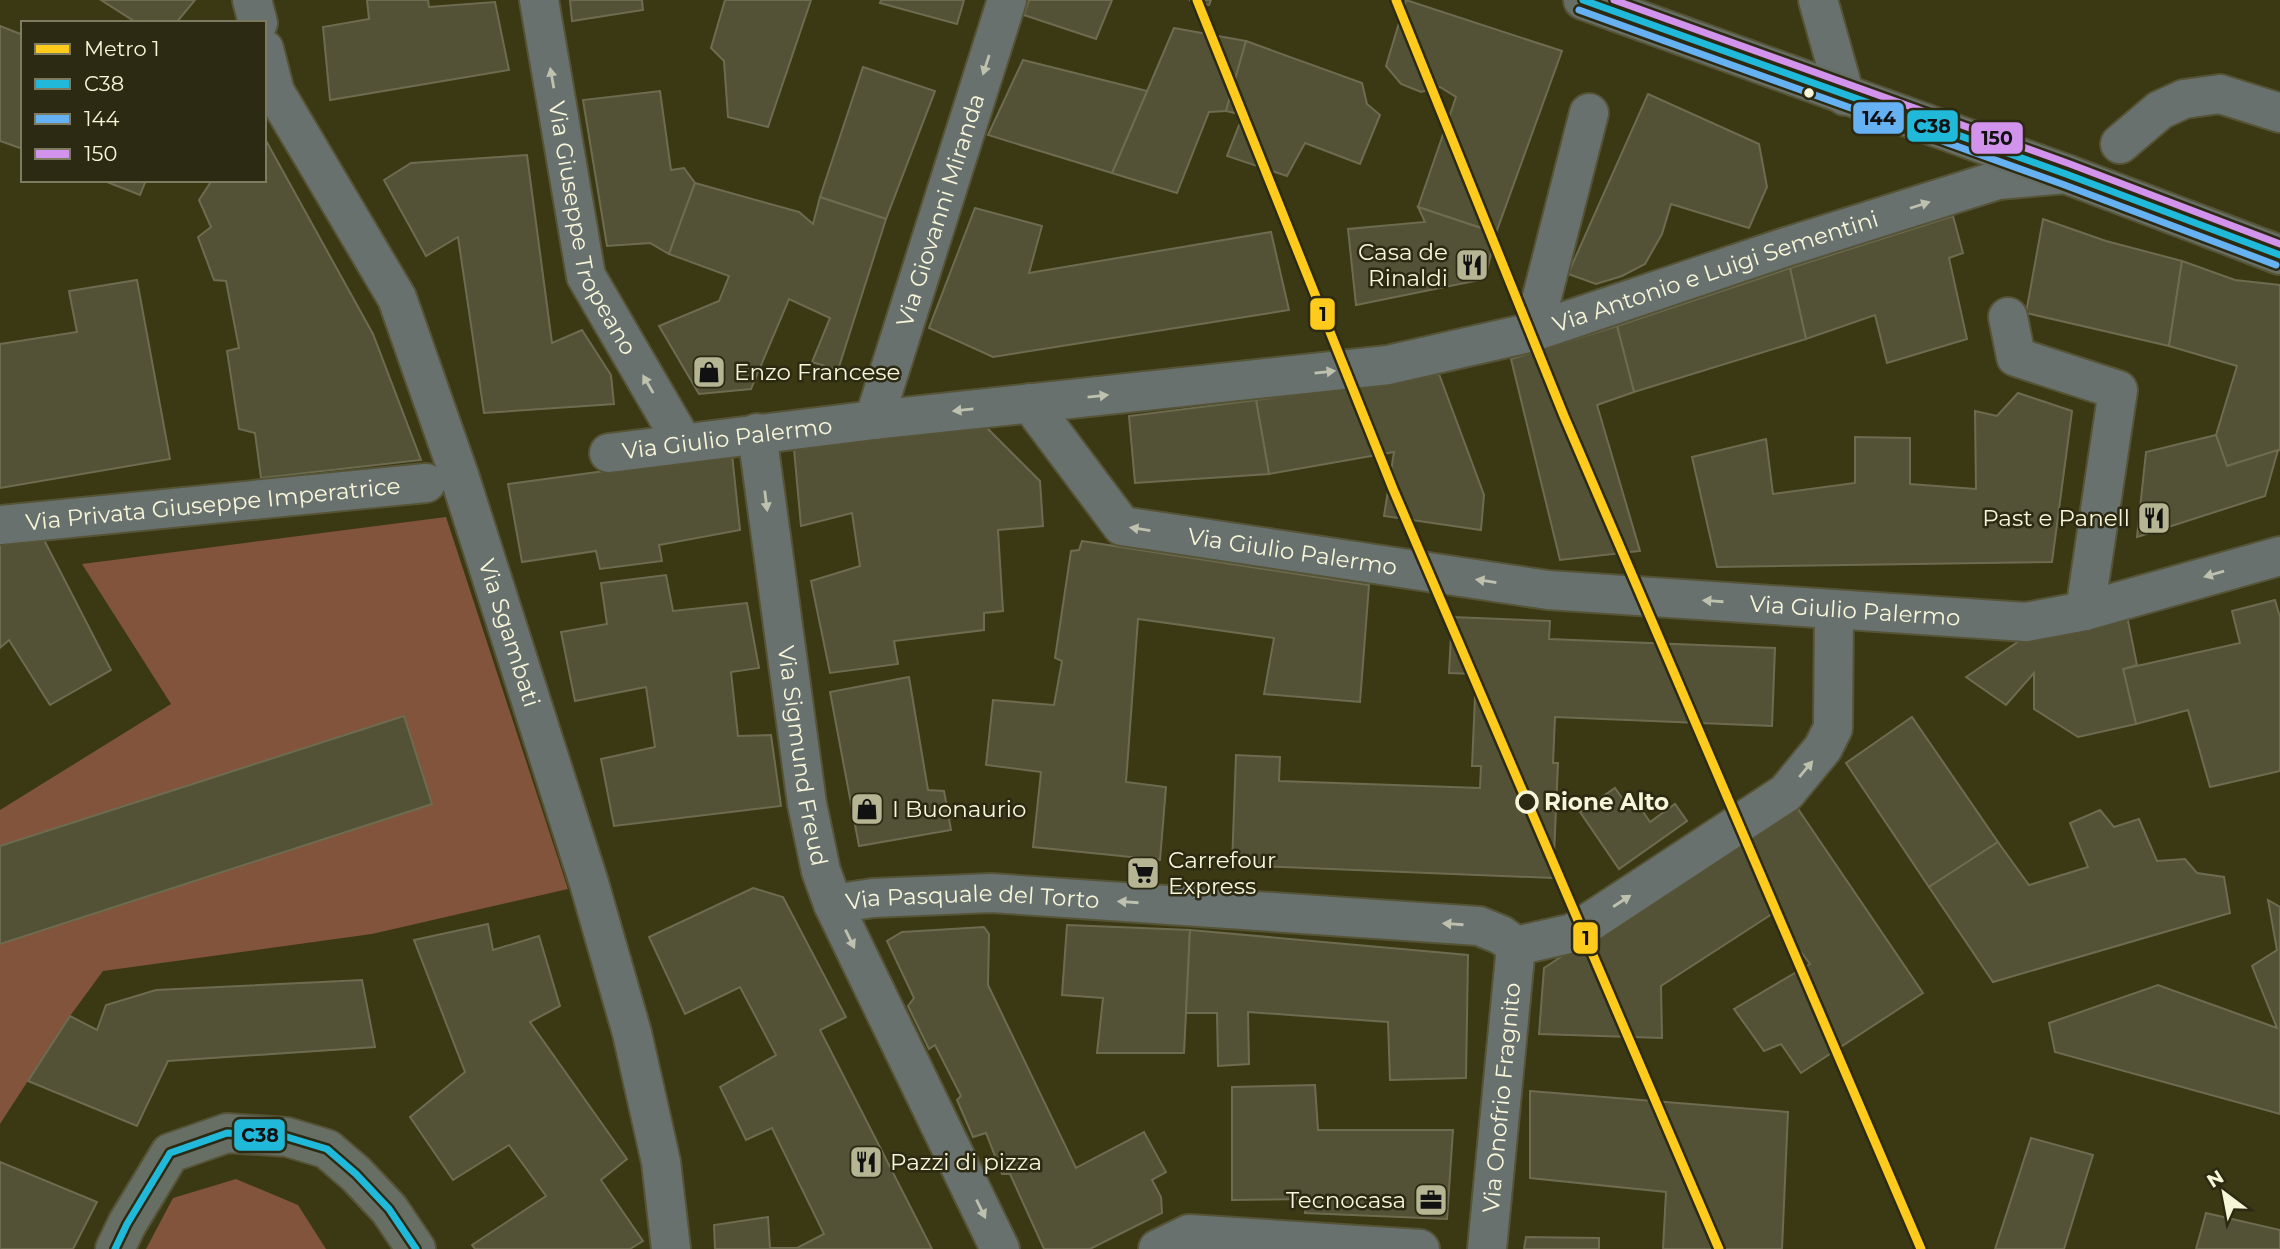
<svg xmlns="http://www.w3.org/2000/svg" width="2280" height="1249" font-family="Montserrat,sans-serif">
	<style>
		.green { fill: #81543b }
		.building { fill: #535136; stroke: #6e6c50; stroke-width: 2 }
		.lines { fill: none; stroke-linecap: round; stroke-linejoin: round }
		.minor-casing { stroke: #565437; stroke-width: 42 }
		.major-casing { stroke: #565437; stroke-width: 42 }
		.minor { stroke: #69716f; stroke-width: 38 }
		.major { stroke: #676e64; stroke-width: 38 }
		.bus-1-casing { stroke: #2c2a12; stroke-width: 12 }
		.bus-2-casing { stroke: #2c2a12; stroke-width: 12 }
		.bus-3-casing { stroke: #2c2a12; stroke-width: 12 }
		.bus-1 { stroke: #20b9da; stroke-width: 7 }
		.bus-2 { stroke: #66b1f2; stroke-width: 7 }
		.bus-3 { stroke: #d193ec; stroke-width: 7 }
		.metro-1-casing { stroke: #2c2a12; stroke-width: 14 }
		.metro-1 { stroke: #feca1b; stroke-width: 9 }
		.oneway { fill: #bec1ae }
		.bus-dot { fill: #f7f6d8; stroke: #2c2a12; stroke-width: 2.5 }
		.stop-dot { fill: #2c2a12; stroke: #f7f6d8; stroke-width: 3.5 }
		.labels { text-anchor: middle; stroke-width: 5; stroke-linejoin: round; paint-order: stroke }
		.street-label { font-size: 23px; fill: #f7f6d8; stroke: #2c2a12 }
		.poi-label { font-size: 23px; fill: #f7f6d8; stroke: #2c2a12; text-anchor: start }
		.stop-label { font-size: 23px; font-weight: bold; fill: #f7f6d8; stroke: #2c2a12; text-anchor: start }
		.line-badge { stroke: #2c2a12; stroke-width: 2.5 }
		.pale-badge-label { font-size: 19px; text-anchor: middle; font-weight: bold; fill: #111 }
	</style>
	<rect width="100%" height="100%" fill="#3b3814"/>
	<g class="green">
		<path d="M446,517L568,889L372,934L103,971L70,1016L0,1124V810L171,704L82,564Z"/>
		<path d="M236,1179L298,1205L326,1249H146L173,1198Z"/>
	</g>
	<g class="building">
		<path d="M101,0H195L176,23H137Z"/>
		<path d="M367,0H428L429,7L495,2L509,70L330,100L323,27L369,19Z"/>
		<path d="M570,0H642L643,10L572,21Z"/>
		<path d="M725,0H811L768,127L728,117L724,61L711,48Z"/>
		<path d="M881,0H964L957,24L880,3Z"/>
		<path d="M1029,0H1112L1096,39L1024,15Z"/>
		<path d="M1189,0H1211L1209,5Z"/>
		<path d="M1406,0L1562,51L1496,233L1418,207L1456,97L1440,87L1421,92L1401,84L1386,66Z"/>
		<path d="M0,26L23,35V149L0,141Z"/>
		<path d="M1174,28L1246,41L1226,111L1209,112L1177,193L1112,173Z"/>
		<path d="M1246,41L1362,83L1367,104L1380,115L1360,164L1305,143L1287,176L1227,156L1243,115L1226,111Z"/>
		<path d="M1023,60L1147,91L1112,173L988,135Z"/>
		<path d="M863,67L935,91L886,219L820,197Z"/>
		<path d="M660,91L671,170L684,168L695,183L669,254L650,243L607,246L583,100Z"/>
		<path d="M1648,94L1759,144L1767,187L1749,228L1671,204L1662,234L1645,264L1622,276L1596,284L1568,274Z"/>
		<path d="M264,137L373,334L421,460L261,478L255,433L239,429L227,351L239,348L226,281L214,280L198,237L211,227L199,200L212,180H264Z"/>
		<path d="M527,155L552,343L582,330L611,375L614,404L484,413L458,237L426,256L384,180L411,163Z"/>
		<path d="M102,180H146L140,195Z"/>
		<path d="M695,183L799,212L813,224L820,197L886,219L838,370L812,362L830,318L789,299L751,389L699,394L659,326L719,301L729,276L669,254Z"/>
		<path d="M1418,207L1496,233L1485,279L1356,305L1348,229L1425,222Z"/>
		<path d="M975,208L1042,226L1029,273L1271,232L1289,310L993,357L929,328Z"/>
		<path d="M1953,216L1963,253L1949,258L1967,339L1887,363L1875,315L1806,339L1790,268Z"/>
		<path d="M2043,219L2106,241L2182,261L2169,346L2026,313Z"/>
		<path d="M2182,261L2235,280L2280,285V450L2227,466L2216,435L2237,366L2169,346Z"/>
		<path d="M1790,268L1806,339L1634,392L1617,326Z"/>
		<path d="M137,280L170,459L0,488V344L77,332L69,291Z"/>
		<path d="M1617,326L1634,392L1597,405L1640,551L1560,560L1511,359Z"/>
		<path d="M1439,374L1484,495L1481,530L1384,516L1394,452L1269,474L1256,400Z"/>
		<path d="M2018,393L2072,411L2052,562L1717,567L1692,457L1766,439L1773,494L1855,483V437L1910,438V484L1976,489L1975,411L1997,416Z"/>
		<path d="M1256,400L1269,474L1135,483L1129,416Z"/>
		<path d="M983,424L1040,481L1043,526L998,530L1003,611L984,613V630L894,641L898,664L830,673L811,581L860,566L852,513L801,526L794,449Z"/>
		<path d="M2216,435L2227,466L2278,450L2265,496L2137,537L2146,452Z"/>
		<path d="M732,454L740,530L659,545L662,561L600,569L596,551L522,562L508,484Z"/>
		<path d="M42,536L111,670L50,705L9,640L0,648V540Z"/>
		<path d="M1082,541L1369,585L1360,702L1264,694L1274,638L1138,619L1126,782L1166,787L1160,860L1033,847L1041,772L986,765L993,700L1054,705L1062,661L1055,658L1071,551L1079,550Z"/>
		<path d="M666,575L673,611L747,603L759,668L731,672L738,736L771,735L781,806L614,826L601,759L655,747L646,687L575,701L561,632L607,624L601,583Z"/>
		<path d="M2275,600L2280,617V771L2210,787L2188,710L2136,724L2123,669L2240,643L2232,611Z"/>
		<path d="M2127,616L2137,665L2123,669L2136,724L2078,737L2034,709V673L2006,705L1966,677L2031,633Z"/>
		<path d="M1452,617L1550,621L1549,639L1775,648L1772,726L1555,717L1553,763H1558L1553,878L1232,865L1236,755L1280,757L1279,781L1480,788L1481,766H1472L1476,674L1449,673Z"/>
		<path d="M909,677L928,790L944,791L951,830L859,846L830,692Z"/>
		<path d="M404,716L432,804L0,944V846Z"/>
		<path d="M1912,717L1998,842L1929,887L1846,763Z"/>
		<path d="M1615,788L1627,805L1635,800L1650,822L1675,804L1687,821L1619,869L1580,812Z"/>
		<path d="M1794,803L1923,993L1801,1073L1781,1044L1764,1051L1734,1009L1810,964L1772,914L1661,986L1662,1038L1539,1034L1544,968Z"/>
		<path d="M2100,810L2114,827L2139,819L2157,861L2185,859L2197,873L2224,877L2230,913L1993,982L1929,887L1998,842L2029,885L2088,867L2070,823Z"/>
		<path d="M753,888L783,897L846,1017L820,1030L932,1249H715L714,1225L768,1217L770,1248H797L824,1234L772,1128L746,1140L720,1087L776,1055L740,987L685,1014L649,937Z"/>
		<path d="M2268,900L2280,907V1114L2055,1052L2049,1023L2158,985L2277,1028L2252,966L2277,950Z"/>
		<path d="M488,924L493,950L539,936L560,1006L530,1022L627,1159L601,1180L643,1241L630,1249H475L472,1245L546,1196L509,1145L453,1180L410,1117L465,1072L414,940Z"/>
		<path d="M1067,925L1190,930L1184,1053H1097L1103,998L1062,995Z"/>
		<path d="M984,927L989,934L988,985L1076,1168L1144,1132L1166,1172L1152,1180L1161,1197L1162,1213L1090,1249H1044L1010,1174H1002L986,1133L973,1137L957,1100L961,1096L935,1045L929,1049L908,1006L914,998L887,941L902,932Z"/>
		<path d="M1190,930L1468,955L1466,1078L1390,1080L1388,1022L1248,1012L1249,1064L1218,1066L1217,1013H1186Z"/>
		<path d="M362,980L375,1047L168,1061L137,1126L28,1081L70,1016L97,1030L106,1005L156,990Z"/>
		<path d="M1315,1085L1318,1130H1453L1447,1219L1305,1213L1307,1199L1232,1200V1087Z"/>
		<path d="M1530,1091L1788,1112L1782,1249H1663L1666,1192L1530,1178Z"/>
		<path d="M2031,1138L2093,1155L2064,1249H1995Z"/>
		<path d="M0,1162L97,1202L73,1249H0Z"/>
		<path d="M2206,1213L2280,1230V1249H2196Z"/>
		<path d="M1526,1237L1599,1238V1249H1524Z"/>
	</g>
	<g class="lines">
		<defs>
			<g id="minor">
				<path d="M252,0L258,23"/>
				<path id="s1" d="M539,0L586,276L683,443"/>
				<path d="M1818,0L1845,96"/>
				<path id="s2" d="M264,49L275,92L397,298L459,475L589,883L632,1033L661,1162L671,1249"/>
				<path d="M2120,144L2160,110L2184,99L2220,94L2280,113"/>
				<path d="M2008,317L2016,357L2118,390L2085,611"/>
				<path d="M1533,332L1589,113"/>
				<path id="s3" d="M1030,403L1122,526L1548,590L2026,622L2085,611L2280,556"/>
				<path id="s4" d="M874,420L1007,0"/>
				<path id="s5" d="M757,433L807,804L821,871L833,904L1000,1249"/>
				<path id="s6" d="M609,453L874,420L1388,365L1533,332L1786,247L1998,180L2066,174"/>
				<path id="s7" d="M0,525L426,483"/>
				<path id="s8" d="M833,904L873,898L991,893L1479,926L1501,935L1516,946L1573,933L1786,793L1823,748L1833,728L1834,609"/>
				<path d="M1158,1249L1189,1234L1420,1249"/>
				<path id="s9" d="M1487,1249L1516,946"/>
			</g>
			<g id="major">
				<path d="M1583,0L2066,174L2280,255"/>
				<path d="M115,1249L127,1224L170,1153L227,1133L287,1137L327,1149L356,1174L389,1209L416,1249"/>
			</g>
		</defs>
		<use href="#minor" class="minor-casing"/>
		<use href="#major" class="major-casing"/>
		<use href="#minor" class="minor"/>
		<use href="#major" class="major"/>
		<defs>
			<g id="bus-1">
				<path d="M1583,0L2066,174L2280,255"/>
				<path d="M115,1249L127,1224L170,1153L227,1133L287,1137L327,1149L356,1174L389,1209L416,1249"/>
			</g>
			<path id="bus-2" d="M1579,10L2062,184L2276,265"/>
			<path id="bus-3" d="M1614,0L2070,164L2280,244"/>
		</defs>
		<use href="#bus-1" class="bus-1-casing"/>
		<use href="#bus-2" class="bus-2-casing"/>
		<use href="#bus-3" class="bus-3-casing"/>
		<use href="#bus-1" class="bus-1"/>
		<use href="#bus-2" class="bus-2"/>
		<use href="#bus-3" class="bus-3"/>
		<defs>
			<g id="metro-1">
				<path d="M1197,0L1393,489L1719,1249"/>
				<path d="M1396,0L1564,416L1921,1249"/>
			</g>
		</defs>
		<use href="#metro-1" class="metro-1-casing"/>
		<use href="#metro-1" class="metro-1"/>
	</g>
	<defs><path id="oneway-solid" d="M-6-.8H1V-3.2L6.5 0L1 3.2V.8H-6Z" transform="scale(1.75)"/></defs>
	<g class="oneway">
		<use href="#oneway-solid" transform="translate(986 65) rotate(108)"/>
		<use href="#oneway-solid" transform="translate(552 78) rotate(-100)"/>
		<use href="#oneway-solid" transform="translate(1920 205) rotate(-18)"/>
		<use href="#oneway-solid" transform="translate(1325 372) rotate(-6)"/>
		<use href="#oneway-solid" transform="translate(648 384) rotate(-120)"/>
		<use href="#oneway-solid" transform="translate(1098 396) rotate(-6)"/>
		<use href="#oneway-solid" transform="translate(963 410) rotate(174)"/>
		<use href="#oneway-solid" transform="translate(766 501) rotate(83)"/>
		<use href="#oneway-solid" transform="translate(1140 529) rotate(-171)"/>
		<use href="#oneway-solid" transform="translate(2214 574) rotate(164)"/>
		<use href="#oneway-solid" transform="translate(1486 581) rotate(-171)"/>
		<use href="#oneway-solid" transform="translate(1713 601) rotate(-176)"/>
		<use href="#oneway-solid" transform="translate(1806 769) rotate(-50)"/>
		<use href="#oneway-solid" transform="translate(1622 901) rotate(-33)"/>
		<use href="#oneway-solid" transform="translate(1128 902) rotate(-176)"/>
		<use href="#oneway-solid" transform="translate(1453 924) rotate(-176)"/>
		<use href="#oneway-solid" transform="translate(850 939) rotate(64)"/>
		<use href="#oneway-solid" transform="translate(981 1209) rotate(64)"/>
	</g>
	<defs>
		<symbol id="restaurant-square" viewBox="-11 -11 22 22"><rect x="-9" y="-9" width="18" height="18" rx="4" fill="#b5b493" stroke="#2c2a12"/><path d="M-5-6h1v4h1v-4h1v4h1v-4h1v5L-1.5 .5V6h-2V.5L-5-1ZM5-6V6H3V1.5H1.5Q1.5-4 5-6Z" fill="#111"/></symbol>
		<symbol id="shop-square" viewBox="-11 -11 22 22"><rect x="-9" y="-9" width="18" height="18" rx="4" fill="#b5b493" stroke="#2c2a12"/><path d="M-5-2.5h2.3a2.7 3.5 0 0 1 5.4 0H5L5.5 6h-11ZM-1.5-2.5h3a1.5 2.3 0 0 0-3 0Z" fill="#111"/></symbol>
		<symbol id="supermarket-square" viewBox="-11 -11 22 22"><rect x="-9" y="-9" width="18" height="18" rx="4" fill="#b5b493" stroke="#2c2a12"/><path d="M-6-5.5h2.5l.6 2H6L4.5 2H-2.5L-4.4-4H-6ZM-1.5 3.2a1.3 1.3 0 1 0 .1 0ZM3 3.2a1.3 1.3 0 1 0 .1 0Z" fill="#111"/></symbol>
		<symbol id="office-square" viewBox="-11 -11 22 22"><rect x="-9" y="-9" width="18" height="18" rx="4" fill="#b5b493" stroke="#2c2a12"/><path d="M-6-3h4V-5.5h4V-3h4V5H-6ZM-1-4.5V-3h2v-1.5ZM-6 0V1H6V0Z" fill="#111"/></symbol>
	</defs>
	<g fill-rule="evenodd">
		<use href="#restaurant-square" x="1453" y="246" width="38" height="38"/>
		<use href="#shop-square" x="690" y="353" width="38" height="38"/>
		<use href="#restaurant-square" x="2135" y="499" width="38" height="38"/>
		<use href="#shop-square" x="848" y="790" width="38" height="38"/>
		<use href="#supermarket-square" x="1124" y="854" width="38" height="38"/>
		<use href="#restaurant-square" x="847" y="1143" width="38" height="38"/>
		<use href="#office-square" x="1412" y="1181" width="38" height="38"/>
	</g>
	<circle class="bus-dot" cx="1809" cy="93" r="6"/>
	<circle class="stop-dot" cx="1527" cy="802" r="10"/>
	<g class="labels">
		<g class="street-label">
			<text dy="8" stroke="none"><textPath href="#s4" startOffset="220">Via Giovanni Miranda</textPath></text>
			<text dy="8" stroke="none"><textPath href="#s1" startOffset="236">Via Giuseppe Tropeano</textPath></text>
			<text dy="8" stroke="none"><textPath href="#s6" startOffset="1125">Via Antonio e Luigi Sementini</textPath></text>
			<text dy="8" stroke="none"><textPath href="#s6" startOffset="119">Via Giulio Palermo</textPath></text>
			<text dy="8" stroke="none"><textPath href="#s7" startOffset="214">Via Privata Giuseppe Imperatrice</textPath></text>
			<text dy="8" stroke="none"><textPath href="#s3" startOffset="326">Via Giulio Palermo</textPath></text>
			<text dy="8" stroke="none"><textPath href="#s3" startOffset="892">Via Giulio Palermo</textPath></text>
			<text dy="8" stroke="none"><textPath href="#s2" startOffset="637">Via Sgambati</textPath></text>
			<text dy="8" stroke="none"><textPath href="#s5" startOffset="326">Via Sigmund Freud</textPath></text>
			<text dy="8" stroke="none"><textPath href="#s8" startOffset="140">Via Pasquale del Torto</textPath></text>
			<text dy="8" stroke="none"><textPath href="#s9" startOffset="152">Via Onofrio Fragnito</textPath></text>
		</g>
		<g class="poi-label">
			<text x="1448" y="260" text-anchor="end">Casa de<tspan x="1448" dy="26">Rinaldi</tspan></text>
			<text x="734" y="380">Enzo Francese</text>
			<text x="2130" y="526" text-anchor="end">Past e Panell</text>
			<text x="892" y="817">I Buonaurio</text>
			<text x="1168" y="868">Carrefour<tspan x="1168" dy="26">Express</tspan></text>
			<text x="890" y="1170">Pazzi di pizza</text>
			<text x="1406" y="1208" text-anchor="end">Tecnocasa</text>
		</g>
		<g class="stop-label">
			<text x="1544" y="810">Rione Alto</text>
		</g>
	</g>
	<g class="line-badge">
		<rect x="1852" y="101" width="53" height="34" rx="7" fill="#66b1f2"/>
		<rect x="1906" y="109" width="53" height="34" rx="7" fill="#20b9da"/>
		<rect x="1970" y="121" width="54" height="34" rx="7" fill="#d193ec"/>
		<rect x="1309" y="297" width="27" height="34" rx="7" fill="#feca1b"/>
		<rect x="1572" y="921" width="27" height="34" rx="7" fill="#feca1b"/>
		<rect x="233" y="1118" width="53" height="34" rx="7" fill="#20b9da"/>
	</g>
	<g class="pale-badge-label">
		<text x="1879" y="125">144</text>
		<text x="1932" y="133">C38</text>
		<text x="1997" y="145">150</text>
		<text x="1323" y="321">1</text>
		<text x="1586" y="945">1</text>
		<text x="260" y="1142">C38</text>
	</g>
	<rect x="21" y="21" width="245" height="161" fill="#2c2a12" stroke="#7d7c61" stroke-width="2"/>
	<rect x="35" y="44" width="35" height="10" fill="#feca1b" stroke="#7d7c61" stroke-width="2"/>
	<text x="84" y="56" font-size="21" fill="#f7f6d8">Metro 1</text>
	<rect x="35" y="79" width="35" height="10" fill="#20b9da" stroke="#7d7c61" stroke-width="2"/>
	<text x="84" y="91" font-size="21" fill="#f7f6d8">C38</text>
	<rect x="35" y="114" width="35" height="10" fill="#66b1f2" stroke="#7d7c61" stroke-width="2"/>
	<text x="84" y="126" font-size="21" fill="#f7f6d8">144</text>
	<rect x="35" y="149" width="35" height="10" fill="#d193ec" stroke="#7d7c61" stroke-width="2"/>
	<text x="84" y="161" font-size="21" fill="#f7f6d8">150</text>
	<g transform="translate(2224 1193) rotate(328)" stroke="#2c2a12" stroke-width="5" paint-order="stroke">
	<path d="M0-5L12 26L0 18L-12 26Z" fill="#f7f6d8"/>
	<text y="-10" font-size="19" font-weight="bold" text-anchor="middle" fill="#f7f6d8">N</text>
	</g>
</svg>
